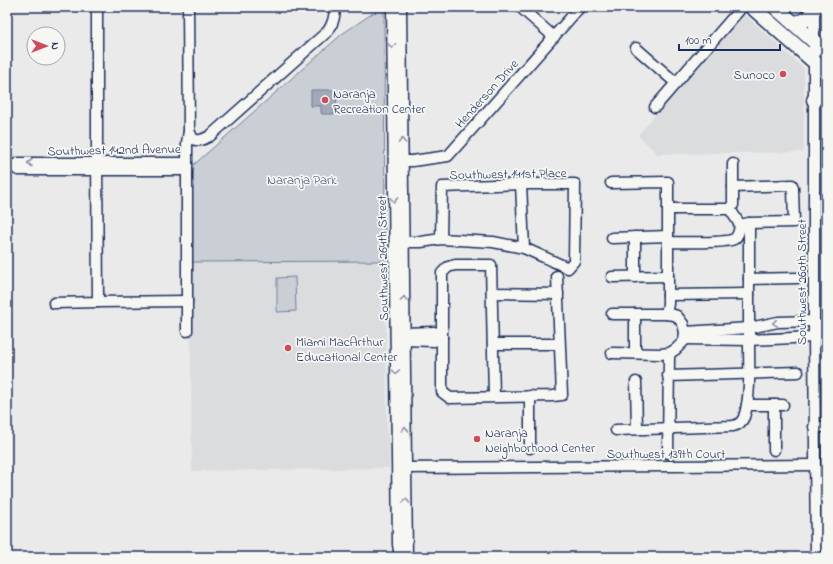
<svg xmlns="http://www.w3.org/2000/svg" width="833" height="564" font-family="'Indie Flower',sans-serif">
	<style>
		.built { fill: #dadcde }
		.green { fill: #caced5; stroke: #727e9a }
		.water { fill: #a2aaba; stroke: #6c7995 }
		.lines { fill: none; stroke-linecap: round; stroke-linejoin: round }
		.minor-casing { stroke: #1b2f5e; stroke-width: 13 }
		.highway-casing { stroke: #1b2f5e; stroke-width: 17 }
		.minor { stroke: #f6f6f2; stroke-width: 10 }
		.highway { stroke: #f6f6f2; stroke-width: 14 }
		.oneway { stroke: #8892a8 }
		.poi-dot { fill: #d1495b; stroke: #f6f6f2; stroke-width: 1.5 }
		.labels { text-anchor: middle; stroke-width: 3.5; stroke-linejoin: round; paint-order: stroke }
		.poi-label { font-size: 13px; fill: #1b2f5e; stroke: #f6f6f2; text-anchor: start }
		.street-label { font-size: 13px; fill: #1b2f5e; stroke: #f6f6f2 }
		.park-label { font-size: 13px; fill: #47577c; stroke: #f6f6f2 }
	</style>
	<rect width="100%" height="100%" fill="#e9eae9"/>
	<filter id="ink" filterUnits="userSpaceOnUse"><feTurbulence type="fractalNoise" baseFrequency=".025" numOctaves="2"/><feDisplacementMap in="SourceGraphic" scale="8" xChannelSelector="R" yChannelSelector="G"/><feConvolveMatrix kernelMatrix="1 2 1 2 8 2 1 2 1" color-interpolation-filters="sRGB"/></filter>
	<g filter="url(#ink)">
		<g class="built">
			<path d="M743,13L804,69V152L657,154L638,135Z"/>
			<path d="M385,261L387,433L389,441V468L192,471L190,262Z"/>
		</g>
		<g class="green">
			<path d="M382,7H384L385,261L190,262L189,169L342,34Z"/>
			<path d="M295,277L296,311L277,312V278Z"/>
		</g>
		<path class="water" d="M311,90H336L337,114H322L321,113V106H311Z"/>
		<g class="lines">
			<defs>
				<g id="minor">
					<path d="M188,7L189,131L193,139C199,142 204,139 210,136L328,31C333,24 335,16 335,7"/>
					<path d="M392,7L398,544L399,551V557"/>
					<path d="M401,7L407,557"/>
					<path d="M520,7L554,37"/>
					<path d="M814,7V337L816,557"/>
					<path d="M636,48L676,83"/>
					<path d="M655,107L742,7"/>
					<path d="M396,161H412L448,156L580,7"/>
					<path d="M187,165V331"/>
					<path d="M187,170H18L13,166L18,163H187V143L189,131"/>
					<path d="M611,183L668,182V304L666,314"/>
					<path d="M521,184L524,248"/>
					<path d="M733,187L792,185L793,188L794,222L749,223L740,225"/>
					<path d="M668,209H730"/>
					<path d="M730,209L733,205V164"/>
					<path d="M612,238L668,236"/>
					<path d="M403,242H421L441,239L493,242L524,248L568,268L574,261L575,184H521L442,187L441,239"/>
					<path d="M668,242C681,242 724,244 734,239C739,236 739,230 740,225L730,209"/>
					<path d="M612,277L668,276"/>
					<path d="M635,277V237"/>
					<path d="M749,279L797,278"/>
					<path d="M492,293L558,294"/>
					<path d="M668,295L749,294"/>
					<path d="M98,302L187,301"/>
					<path d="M54,303L98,302L97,156V7"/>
					<path d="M612,314H666L674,315L677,316L683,324L685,332L684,341L676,349L670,353L660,354L612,353"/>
					<path d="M814,325L826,326"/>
					<path d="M685,332L749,328L778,322L814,321"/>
					<path d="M404,333L434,332L442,337"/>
					<path d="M814,335H826"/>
					<path d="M685,339L749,340L814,337"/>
					<path d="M404,340L434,341L442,337"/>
					<path d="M493,344H559"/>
					<path d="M635,353V314"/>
					<path d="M668,376L798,372"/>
					<path d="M636,382L637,429"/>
					<path d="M494,396L491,265H455L448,267L442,273V392L450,398L553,396L562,395L557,276"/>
					<path d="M747,405H783"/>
					<path d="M774,405V450"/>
					<path d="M814,427H826"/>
					<path d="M616,430L733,426C739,425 742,422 744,417C751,397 749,364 749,343C749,303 749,263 749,223"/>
					<path d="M530,448V396"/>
					<path d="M668,453L669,357L670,353"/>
					<path d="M400,468L814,465"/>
				</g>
				<g id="highway">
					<path d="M752,7L826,72"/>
					<path d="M775,7L826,52"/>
					<path d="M793,23C805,22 807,19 814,10"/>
					<path d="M814,100L820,93L826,89"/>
				</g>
			</defs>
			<use href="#minor" class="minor-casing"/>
			<use href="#highway" class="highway-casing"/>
			<use href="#minor" class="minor"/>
			<use href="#highway" class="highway"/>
		</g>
		<defs><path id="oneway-chevron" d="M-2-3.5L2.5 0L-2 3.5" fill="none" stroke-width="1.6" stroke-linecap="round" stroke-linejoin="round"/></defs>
		<g class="oneway">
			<use href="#oneway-chevron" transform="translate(392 46) rotate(89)"/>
			<use href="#oneway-chevron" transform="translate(402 141) rotate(-91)"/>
			<use href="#oneway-chevron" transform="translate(30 163) rotate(-180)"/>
			<use href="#oneway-chevron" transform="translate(394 200) rotate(89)"/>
			<use href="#oneway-chevron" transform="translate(404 299) rotate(-91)"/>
			<use href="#oneway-chevron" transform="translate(775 323) rotate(171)"/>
			<use href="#oneway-chevron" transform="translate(396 372) rotate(89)"/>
			<use href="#oneway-chevron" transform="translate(405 429) rotate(-91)"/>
			<use href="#oneway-chevron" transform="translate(406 501) rotate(-90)"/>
		</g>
	</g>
	<g class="poi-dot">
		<circle cx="783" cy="74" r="4"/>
		<circle cx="325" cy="100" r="4"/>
		<circle cx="288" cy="348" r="4"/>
		<circle cx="477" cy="439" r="4"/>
	</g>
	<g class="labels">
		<g class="poi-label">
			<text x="775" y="79" text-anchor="end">Sunoco</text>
			<text x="333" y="98">Naranja<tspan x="333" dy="15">Recreation Center</tspan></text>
			<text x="296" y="346">Miami MacArthur<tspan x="296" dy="15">Educational Center</tspan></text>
			<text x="485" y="437">Naranja<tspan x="485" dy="15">Neighborhood Center</tspan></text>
		</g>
		<g class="street-label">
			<text transform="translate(486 93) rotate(-48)" y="5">Henderson Drive</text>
			<text transform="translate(114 149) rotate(-1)" y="5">Southwest 142nd Avenue</text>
			<text transform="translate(508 173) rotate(-1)" y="5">Southwest 141st Place</text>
			<text transform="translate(382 258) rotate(-91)" y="5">Southwest 264th Street</text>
			<text transform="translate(801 282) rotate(-90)" y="5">Southwest 260th Street</text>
			<text x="666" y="458">Southwest 139th Court</text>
		</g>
		<g class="park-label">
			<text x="302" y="184">Naranja Park</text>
		</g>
	</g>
	<rect width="833" height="564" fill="none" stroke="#f6f6f2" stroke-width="24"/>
	<rect x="12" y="12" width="809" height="540" fill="none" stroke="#1b2f5e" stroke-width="1.5" filter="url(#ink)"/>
	<g transform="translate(46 46) rotate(90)"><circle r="19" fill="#f6f6f2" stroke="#9ea6b7"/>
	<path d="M0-3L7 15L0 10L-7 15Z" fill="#d1495b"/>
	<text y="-6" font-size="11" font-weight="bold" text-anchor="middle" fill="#1b2f5e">N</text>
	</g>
	<path d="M679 44v6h101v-6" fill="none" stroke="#1b2f5e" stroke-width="2"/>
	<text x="685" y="44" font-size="12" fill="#1b2f5e" stroke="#f6f6f2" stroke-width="3" paint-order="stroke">100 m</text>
</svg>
